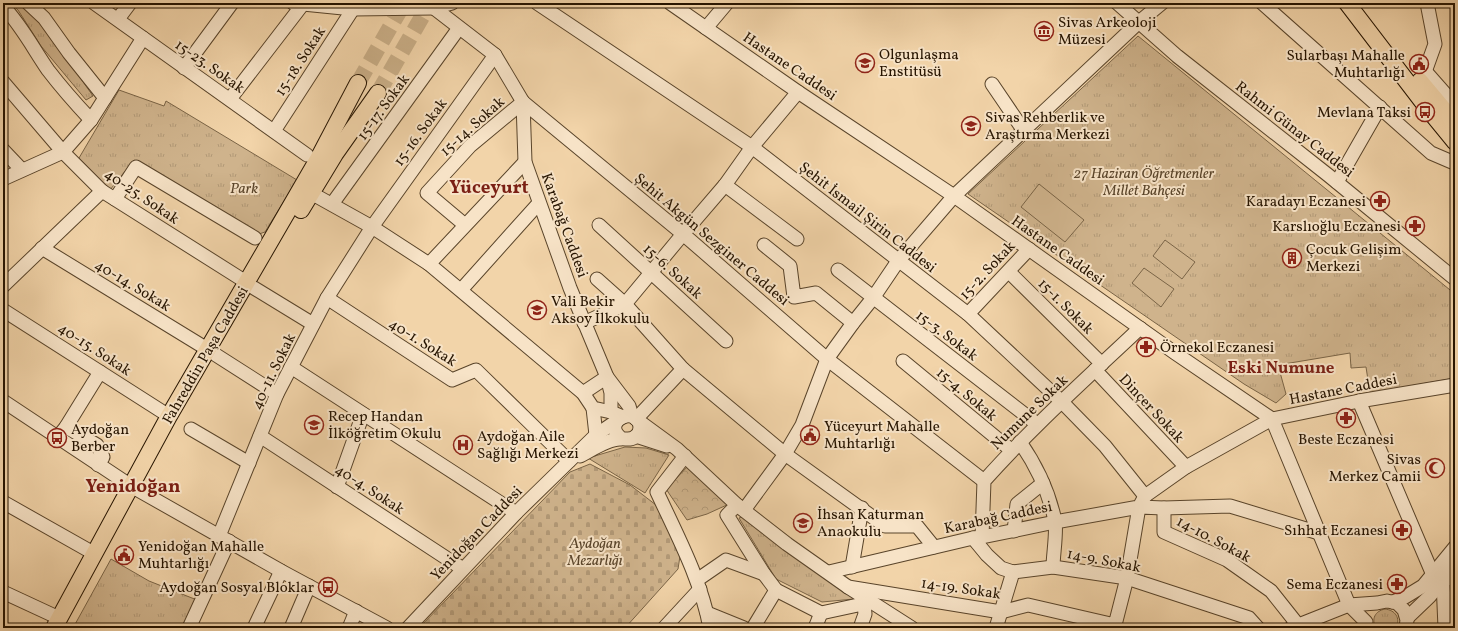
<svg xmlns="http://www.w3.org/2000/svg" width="1458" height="631" font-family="Vollkorn,serif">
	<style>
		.grass { fill: url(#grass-tufts); stroke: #7a6446 }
		.forest { fill: url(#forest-crowns); stroke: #7a6446 }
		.cemetery { fill: url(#cemetery-stones); stroke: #7a6446 }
		.pitch { fill: #cfb38c; stroke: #7a6446 }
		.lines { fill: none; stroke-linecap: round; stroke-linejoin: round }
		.major-tunnel { stroke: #c9ae87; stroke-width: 16; stroke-dasharray: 16 8; stroke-linecap: butt }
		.minor-casing { stroke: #59442a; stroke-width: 15 }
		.major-casing { stroke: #261400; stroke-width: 18 }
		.minor { stroke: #f7e3c7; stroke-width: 13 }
		.major { stroke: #f2d4a9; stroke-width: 16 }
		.labels { text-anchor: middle; stroke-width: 4; stroke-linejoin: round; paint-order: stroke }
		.poi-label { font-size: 15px; fill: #261400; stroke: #f7e3c7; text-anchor: start }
		.street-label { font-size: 15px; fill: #261400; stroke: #f7e3c7 }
		.park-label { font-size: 15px; font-style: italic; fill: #59442a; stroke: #f7e3c7 }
		.quarter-label { font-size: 17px; font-weight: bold; fill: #7a1f14; stroke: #f7e3c7 }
		.district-label { font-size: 19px; font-weight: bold; fill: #7a1f14; stroke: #f7e3c7 }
	</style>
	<defs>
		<pattern id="grass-tufts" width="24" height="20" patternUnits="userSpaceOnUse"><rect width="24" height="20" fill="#cfb38c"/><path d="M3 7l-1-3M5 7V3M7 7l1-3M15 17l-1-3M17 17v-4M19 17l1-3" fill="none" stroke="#b29977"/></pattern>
		<pattern id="forest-crowns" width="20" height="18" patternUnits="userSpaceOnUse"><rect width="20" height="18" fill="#cfb38c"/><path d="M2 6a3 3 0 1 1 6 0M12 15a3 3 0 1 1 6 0" fill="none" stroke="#b29977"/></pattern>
		<pattern id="cemetery-stones" width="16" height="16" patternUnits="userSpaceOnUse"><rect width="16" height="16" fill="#cfb38c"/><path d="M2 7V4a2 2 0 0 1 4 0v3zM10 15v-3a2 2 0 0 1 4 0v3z" fill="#b29977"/></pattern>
	</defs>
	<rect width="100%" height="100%" fill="#f2d4a9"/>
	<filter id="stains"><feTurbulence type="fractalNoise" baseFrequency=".005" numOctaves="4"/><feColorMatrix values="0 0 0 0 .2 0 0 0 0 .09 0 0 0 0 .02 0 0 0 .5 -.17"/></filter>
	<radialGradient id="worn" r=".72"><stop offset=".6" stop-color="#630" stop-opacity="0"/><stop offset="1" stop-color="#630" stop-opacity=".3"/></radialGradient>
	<g class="grass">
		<path d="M10,3H23L46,29L93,96L86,100L41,46L18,10Z"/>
		<path d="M1138,36L1455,294V378L1370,393L1366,367L1351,368L1350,353L1278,365L1286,394L1276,403L1244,384L968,194Z"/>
		<path d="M119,90L164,106L166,101L297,180L265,232L256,235L134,160L110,190L79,158Z"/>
		<path d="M625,447L646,448L669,455L645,493L588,458Z"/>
		<path d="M744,516L854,599L822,602L776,579L739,518Z"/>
		<path d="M111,559L149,581L197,600L184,628H73Z"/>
		<path d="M1385,609C1395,610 1401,618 1396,628H1376C1371,619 1375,611 1385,609Z"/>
	</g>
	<path class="forest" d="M689,465L729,504L707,514L687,520L666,489Z"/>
	<path class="cemetery" d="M590,464L630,485L656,505L673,538L680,556L678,569L625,628H419L570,472Z"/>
	<g class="pitch">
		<path d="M1039,184L1084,220L1065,242L1021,207Z"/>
		<path d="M1165,240L1195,262L1182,279L1153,256Z"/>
		<path d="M1144,268L1174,289L1161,307L1132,283Z"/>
	</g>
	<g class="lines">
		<g class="major-tunnel">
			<path d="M358,83L404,3"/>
			<path d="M378,93L430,3"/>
		</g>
		<defs>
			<g id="minor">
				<path d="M28,3L44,18L69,53L105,98"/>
				<path d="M94,3L307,155"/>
				<path d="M293,3L353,9L434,8L452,3"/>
				<path d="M537,3L752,147L968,314L1062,402L1105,446L1145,496"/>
				<path d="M670,3L798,92L954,196L1175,353L1272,419"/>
				<path d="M1117,3L1177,56L1328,175L1455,279"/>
				<path d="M1262,3L1431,153L1452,162L1455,161"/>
				<path d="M3,6C21,25 33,48 48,70C61,87 76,104 91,120"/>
				<path d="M434,8L495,55L523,102L683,234L827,359L984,481"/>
				<path d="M118,19L130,3"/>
				<path d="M706,28L727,3"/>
				<path d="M184,68L232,3"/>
				<path d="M1426,72L1455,105"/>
				<path d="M3,82L63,152L102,191L246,282"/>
				<path d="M1421,83L1435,44L1427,3"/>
				<path d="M992,84L1024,131"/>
				<path d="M230,99L303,4"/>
				<path d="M523,102L525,162L570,288L607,377L611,393V412L623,417"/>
				<path d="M274,131L353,9"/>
				<path d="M3,150L22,170"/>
				<path d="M3,179L63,152L91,120L143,38"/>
				<path d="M1337,182L1380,107"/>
				<path d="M725,185L797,239"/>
				<path d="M311,193L372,227L429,264L583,393L593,408L611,412"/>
				<path d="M115,199L136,167L255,238"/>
				<path d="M332,204L459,28"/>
				<path d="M465,225L427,193L470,146L523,102"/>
				<path d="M599,225L726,341"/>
				<path d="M764,245L790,266L794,297L816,293L853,323"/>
				<path d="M42,248L207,349"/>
				<path d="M429,264L525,162"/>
				<path d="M838,270L1037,424"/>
				<path d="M1009,272L1102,364"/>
				<path d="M597,279L625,304L683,369L785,454L885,526H917L934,547"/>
				<path d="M3,286L102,191"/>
				<path d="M254,288L313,324"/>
				<path d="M461,290L539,203"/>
				<path d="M327,298L452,380L476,370L569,461"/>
				<path d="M3,310L169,416"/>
				<path d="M968,314L1029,249"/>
				<path d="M584,323L625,304L683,234L725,185L752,147L798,92"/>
				<path d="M216,355L277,394"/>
				<path d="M903,361L1011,450"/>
				<path d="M291,367L516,513"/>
				<path d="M1095,370L1186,467"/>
				<path d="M583,393L607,377L629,406L632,416"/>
				<path d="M3,401L131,486L281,571L387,628"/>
				<path d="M1359,401L1433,575"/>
				<path d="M593,408L596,435"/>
				<path d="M636,419L677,449L737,505L787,544L848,587L912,628"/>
				<path d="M636,419L683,369"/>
				<path d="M1272,419L1349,605L1366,622"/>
				<path d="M66,427L97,445L103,457L98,465"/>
				<path d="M191,429L249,463"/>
				<path d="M260,436L463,569"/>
				<path d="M636,436L667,446"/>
				<path d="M57,438L66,427L100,372"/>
				<path d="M1020,442C1036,465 1049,492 1055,521C1057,533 1053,555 1053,567"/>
				<path d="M580,456C592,450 607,439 620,439C626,438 629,441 635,437C638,435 640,431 640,427C638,404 600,421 621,438"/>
				<path d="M685,456L657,492C678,537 701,580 710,628"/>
				<path d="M337,487L363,414"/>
				<path d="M3,502L95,554"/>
				<path d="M737,505L727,515L764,574L776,590L821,613L872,602"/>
				<path d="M1164,508V532L1227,560L1271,591L1298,625"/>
				<path d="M744,510L785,454L802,425L827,359L853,323L873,298L898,261L954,196L1139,22L1162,3"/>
				<path d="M1014,531L1017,504L1043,483"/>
				<path d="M219,536L277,394L327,298L372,227L495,55"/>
				<path d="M982,537L984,481C1032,427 1087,378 1140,328"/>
				<path d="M973,538L987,555L1001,568L1013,572L1053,567L1127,578L1249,618L1258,628"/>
				<path d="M852,567L862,508"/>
				<path d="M829,572L973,538L982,537L1055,522L1139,507L1145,496L1186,467L1272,419L1359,401L1455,385"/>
				<path d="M697,580L726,560L764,574"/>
				<path d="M848,587L1001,612L1028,605L1115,625L1127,578L1139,507L1164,508L1230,506L1319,533"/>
				<path d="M3,592L59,618"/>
				<path d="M1393,602L1405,597L1423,586L1455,547"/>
				<path d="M707,613L744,628"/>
				<path d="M1407,618L1430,596L1455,565"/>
				<path d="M189,628L229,541"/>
				<path d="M254,628L281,571"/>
				<path d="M291,628L309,586"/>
				<path d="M349,628L356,611"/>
				<path d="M408,628L516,513L596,435L618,420"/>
				<path d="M664,628L700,589"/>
				<path d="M753,628L776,590"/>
				<path d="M815,628L821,613"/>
				<path d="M860,628L865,614L864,604"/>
				<path d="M996,628L1013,572"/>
				<path d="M1291,628L1349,605L1377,603L1387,601L1397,603L1404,610L1407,620L1406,628"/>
				<path d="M1445,628L1443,581L1448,579"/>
			</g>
			<g id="major">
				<path d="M1347,3L1428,109L1455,142"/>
				<path d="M1420,81L1455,123"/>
				<path d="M301,210L335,154L378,93"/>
				<path d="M54,628L169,416L318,159L358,83"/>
			</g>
		</defs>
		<use href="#minor" class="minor-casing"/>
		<use href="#major" class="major-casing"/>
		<use href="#minor" class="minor"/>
		<use href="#major" class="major"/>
	</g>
	<defs>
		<symbol id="museum-ring" viewBox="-11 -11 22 22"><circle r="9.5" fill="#f7e3c7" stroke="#8f2418" stroke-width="1.5"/><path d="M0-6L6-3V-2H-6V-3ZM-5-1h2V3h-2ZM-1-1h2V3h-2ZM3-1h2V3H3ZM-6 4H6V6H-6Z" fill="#8f2418"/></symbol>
		<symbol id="school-ring" viewBox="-11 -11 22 22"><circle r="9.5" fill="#f7e3c7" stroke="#8f2418" stroke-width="1.5"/><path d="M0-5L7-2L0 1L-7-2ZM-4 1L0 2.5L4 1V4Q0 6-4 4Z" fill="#8f2418"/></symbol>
		<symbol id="civic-ring" viewBox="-11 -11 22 22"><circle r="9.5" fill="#f7e3c7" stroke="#8f2418" stroke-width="1.5"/><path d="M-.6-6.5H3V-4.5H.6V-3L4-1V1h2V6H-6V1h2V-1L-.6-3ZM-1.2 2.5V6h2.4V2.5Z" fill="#8f2418"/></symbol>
		<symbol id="bus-ring" viewBox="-11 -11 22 22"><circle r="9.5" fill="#f7e3c7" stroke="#8f2418" stroke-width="1.5"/><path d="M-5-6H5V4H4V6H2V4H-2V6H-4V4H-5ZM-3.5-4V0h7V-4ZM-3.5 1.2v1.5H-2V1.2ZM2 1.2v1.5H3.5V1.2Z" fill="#8f2418"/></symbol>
		<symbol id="pharmacy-ring" viewBox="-11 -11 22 22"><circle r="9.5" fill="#f7e3c7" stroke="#8f2418" stroke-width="1.5"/><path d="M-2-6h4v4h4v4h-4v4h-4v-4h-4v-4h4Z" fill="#8f2418"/></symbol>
		<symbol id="building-ring" viewBox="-11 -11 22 22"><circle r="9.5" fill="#f7e3c7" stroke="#8f2418" stroke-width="1.5"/><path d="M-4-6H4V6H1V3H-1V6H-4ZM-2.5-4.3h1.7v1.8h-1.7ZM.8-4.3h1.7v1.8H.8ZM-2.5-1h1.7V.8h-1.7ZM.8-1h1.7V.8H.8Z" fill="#8f2418"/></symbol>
		<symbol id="hospital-ring" viewBox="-11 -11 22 22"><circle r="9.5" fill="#f7e3c7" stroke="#8f2418" stroke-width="1.5"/><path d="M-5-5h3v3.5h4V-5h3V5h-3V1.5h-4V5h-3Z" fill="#8f2418"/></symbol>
		<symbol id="mosque-ring" viewBox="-11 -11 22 22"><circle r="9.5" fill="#f7e3c7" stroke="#8f2418" stroke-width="1.5"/><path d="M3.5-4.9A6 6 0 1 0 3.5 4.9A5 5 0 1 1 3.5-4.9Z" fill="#8f2418"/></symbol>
	</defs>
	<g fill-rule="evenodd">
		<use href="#museum-ring" x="1033" y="20" width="22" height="22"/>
		<use href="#school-ring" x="854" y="52" width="22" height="22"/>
		<use href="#civic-ring" x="1408" y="53" width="22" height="22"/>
		<use href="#bus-ring" x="1414" y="101" width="22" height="22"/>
		<use href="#school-ring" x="960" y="115" width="22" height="22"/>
		<use href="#pharmacy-ring" x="1369" y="190" width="22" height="22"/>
		<use href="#pharmacy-ring" x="1404" y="215" width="22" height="22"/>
		<use href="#building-ring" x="1281" y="247" width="22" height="22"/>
		<use href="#school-ring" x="526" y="299" width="22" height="22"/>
		<use href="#pharmacy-ring" x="1135" y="336" width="22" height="22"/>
		<use href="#pharmacy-ring" x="1335" y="407" width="22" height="22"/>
		<use href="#school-ring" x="303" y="414" width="22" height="22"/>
		<use href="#civic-ring" x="799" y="424" width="22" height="22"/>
		<use href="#bus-ring" x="46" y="427" width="22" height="22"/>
		<use href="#hospital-ring" x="452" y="434" width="22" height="22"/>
		<use href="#mosque-ring" x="1424" y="457" width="22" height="22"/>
		<use href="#school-ring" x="792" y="512" width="22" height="22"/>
		<use href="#pharmacy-ring" x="1391" y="519" width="22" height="22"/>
		<use href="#civic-ring" x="113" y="544" width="22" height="22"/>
		<use href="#pharmacy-ring" x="1386" y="573" width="22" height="22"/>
		<use href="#bus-ring" x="317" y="576" width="22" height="22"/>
	</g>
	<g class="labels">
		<g class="poi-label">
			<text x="1058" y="27">Sivas Arkeoloji<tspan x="1058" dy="17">Müzesi</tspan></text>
			<text x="879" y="59">Olgunlaşma<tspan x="879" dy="17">Enstitüsü</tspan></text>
			<text x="1405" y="60" text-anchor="end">Sularbaşı Mahalle<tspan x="1405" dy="17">Muhtarlığı</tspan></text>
			<text x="1411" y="117" text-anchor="end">Mevlana Taksi</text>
			<text x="985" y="122">Sivas Rehberlik ve<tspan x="985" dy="17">Araştırma Merkezi</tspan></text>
			<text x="1366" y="206" text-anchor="end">Karadayı Eczanesi</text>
			<text x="1401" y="231" text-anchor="end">Karslıoğlu Eczanesi</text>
			<text x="1306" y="254">Çocuk Gelişim<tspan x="1306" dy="17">Merkezi</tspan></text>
			<text x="551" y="306">Vali Bekir<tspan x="551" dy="17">Aksoy İlkokulu</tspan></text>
			<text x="1160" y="352">Örnekol Eczanesi</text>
			<text x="328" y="421">Recep Handan<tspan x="328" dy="17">İlköğretim Okulu</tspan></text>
			<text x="824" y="431">Yüceyurt Mahalle<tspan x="824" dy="17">Muhtarlığı</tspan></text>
			<text x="71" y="434">Aydoğan<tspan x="71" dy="17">Berber</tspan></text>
			<text x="477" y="441">Aydoğan Aile<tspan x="477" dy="17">Sağlığı Merkezi</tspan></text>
			<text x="1346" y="444" text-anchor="middle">Beste Eczanesi</text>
			<text x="1421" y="464" text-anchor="end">Sivas<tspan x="1421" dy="17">Merkez Camii</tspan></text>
			<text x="817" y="519">İhsan Katurman<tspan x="817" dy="17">Anaokulu</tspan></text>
			<text x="1388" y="535" text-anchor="end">Sıhhat Eczanesi</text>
			<text x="138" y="551">Yenidoğan Mahalle<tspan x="138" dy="17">Muhtarlığı</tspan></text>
			<text x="1383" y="589" text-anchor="end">Sema Eczanesi</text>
			<text x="314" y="592" text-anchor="end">Aydoğan Sosyal Bloklar</text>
		</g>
		<g class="street-label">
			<text transform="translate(300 61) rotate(-57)" y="5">15-18. Sokak</text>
			<text transform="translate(210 66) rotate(35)" y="5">15-23. Sokak</text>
			<text transform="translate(790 66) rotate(34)" y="5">Hastane Caddesi</text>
			<text transform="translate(383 107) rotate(-54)" y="5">15-17. Sokak</text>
			<text transform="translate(472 126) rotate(-42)" y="5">15-14. Sokak</text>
			<text transform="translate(1295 129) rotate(38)" y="5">Rahmi Günay Caddesi</text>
			<text transform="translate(420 132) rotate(-54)" y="5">15-16. Sokak</text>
			<text transform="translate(142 196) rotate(34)" y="5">40-25. Sokak</text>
			<text transform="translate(868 217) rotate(38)" y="5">Şehit İsmail Şirin Caddesi</text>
			<text transform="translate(565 225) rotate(70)" y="5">Karabağ Caddesi</text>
			<text transform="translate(712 239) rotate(40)" y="5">Şehit Akgün Sezginer Caddesi</text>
			<text transform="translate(1058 250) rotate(35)" y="5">Hastane Caddesi</text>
			<text transform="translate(987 270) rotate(-47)" y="5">15-2. Sokak</text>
			<text transform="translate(673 271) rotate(42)" y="5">15-6. Sokak</text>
			<text transform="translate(133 285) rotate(31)" y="5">40-14. Sokak</text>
			<text transform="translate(1066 306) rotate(45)" y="5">15-1. Sokak</text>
			<text transform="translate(947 335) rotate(37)" y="5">15-3. Sokak</text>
			<text transform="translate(423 342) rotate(32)" y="5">40-1. Sokak</text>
			<text transform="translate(95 349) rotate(33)" y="5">40-15. Sokak</text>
			<text transform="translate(205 355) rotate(-60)" y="5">Fahreddin Paşa Caddesi</text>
			<text transform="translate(273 371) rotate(-64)" y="5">40-11. Sokak</text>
			<text transform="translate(1343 389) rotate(-11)" y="5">Hastane Caddesi</text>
			<text transform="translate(967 394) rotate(40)" y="5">15-4. Sokak</text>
			<text transform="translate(1152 408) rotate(47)" y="5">Dinçer Sokak</text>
			<text transform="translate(1029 412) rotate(-44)" y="5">Numune Sokak</text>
			<text transform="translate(370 489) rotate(33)" y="5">40-4. Sokak</text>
			<text transform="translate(998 517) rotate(-12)" y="5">Karabağ Caddesi</text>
			<text transform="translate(476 533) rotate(-46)" y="5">Yenidoğan Caddesi</text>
			<text transform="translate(1214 539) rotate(28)" y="5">14-10. Sokak</text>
			<text transform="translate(1104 560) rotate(11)" y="5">14-9. Sokak</text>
			<text transform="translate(961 588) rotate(8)" y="5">14-19. Sokak</text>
		</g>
		<g class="park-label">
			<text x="1144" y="178">27 Haziran Öğretmenler<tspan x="1144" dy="17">Millet Bahçesi</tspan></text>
			<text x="244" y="193">Park</text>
			<text x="595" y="548">Aydoğan<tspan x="595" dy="17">Mezarlığı</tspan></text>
		</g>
		<g class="quarter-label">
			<text x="1281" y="373">Eski Numune</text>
		</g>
		<g class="district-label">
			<text x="489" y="193">Yüceyurt</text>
			<text x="133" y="492">Yenidoğan</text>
		</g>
	</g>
	<rect width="1458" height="631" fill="none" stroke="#f2d4a9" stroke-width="16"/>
	<rect x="4" y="4" width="1450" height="623" fill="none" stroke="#261400" stroke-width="2"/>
	<rect x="8" y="8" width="1442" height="615" fill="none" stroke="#261400"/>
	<rect width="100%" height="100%" filter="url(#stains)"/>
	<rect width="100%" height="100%" fill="url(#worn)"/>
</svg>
